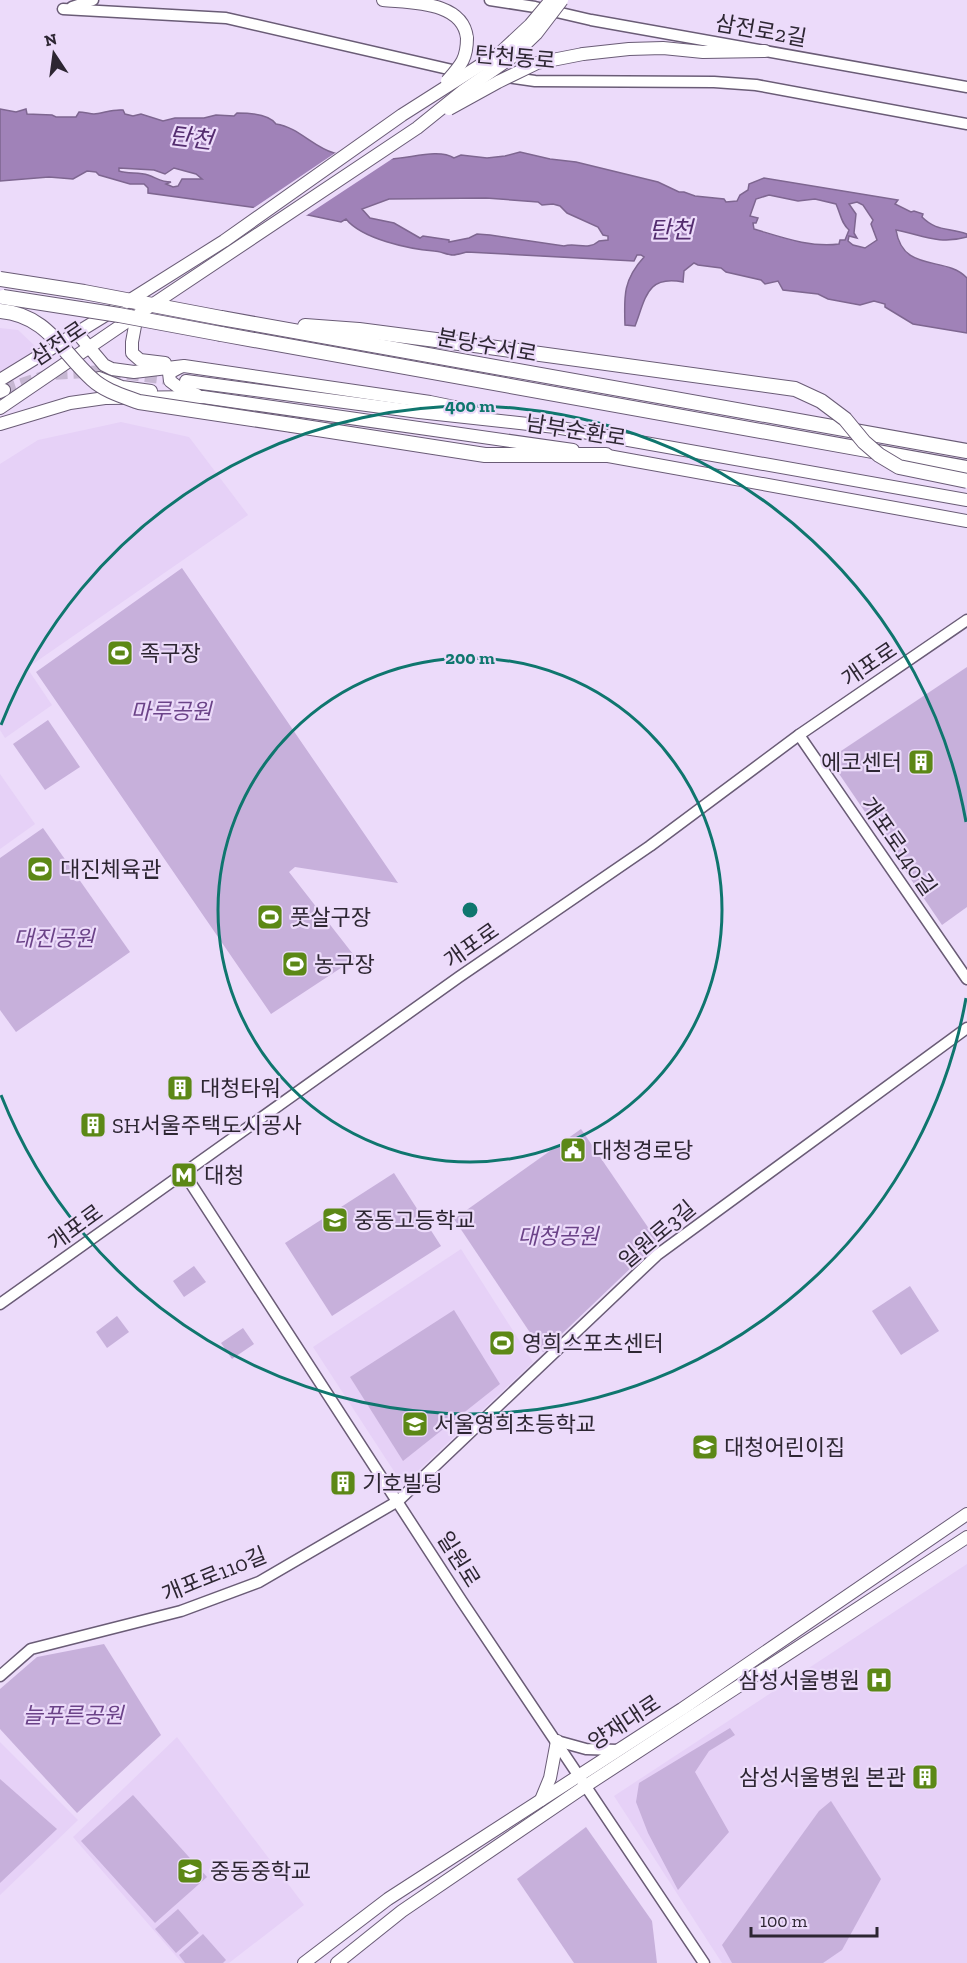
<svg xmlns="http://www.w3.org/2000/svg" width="967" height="1963" font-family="'Zilla Slab','Noto Sans KR',serif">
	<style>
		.built { fill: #e6d1f7 }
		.green { fill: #c7b0db }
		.water { fill: #a082b8; stroke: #7e6690; stroke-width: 1.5; fill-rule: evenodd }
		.pier { fill: #ecdbfa }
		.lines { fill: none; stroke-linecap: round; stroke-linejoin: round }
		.primary-tunnel { stroke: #c6b7d2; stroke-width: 12; stroke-dasharray: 12 6; stroke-linecap: butt }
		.tertiary-casing { stroke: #6a5c76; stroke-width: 13 }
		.secondary-casing { stroke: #6a5c76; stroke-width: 14 }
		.primary-casing { stroke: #6a5c76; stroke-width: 14 }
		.trunk-casing { stroke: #6a5c76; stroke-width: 16 }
		.tertiary { stroke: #fff; stroke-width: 10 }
		.secondary { stroke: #fff; stroke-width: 12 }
		.primary { stroke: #fff; stroke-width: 12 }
		.trunk { stroke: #fff; stroke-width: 14 }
		.secondary-bridge-casing { stroke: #6a5c76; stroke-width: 14; stroke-linecap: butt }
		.trunk-bridge-casing { stroke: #6a5c76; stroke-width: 16; stroke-linecap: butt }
		.secondary-bridge { stroke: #fff; stroke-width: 12 }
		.trunk-bridge { stroke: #fff; stroke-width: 14 }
		.ring { fill: none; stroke: #0f766e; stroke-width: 3 }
		.labels { text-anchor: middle; stroke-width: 4.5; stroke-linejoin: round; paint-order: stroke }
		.street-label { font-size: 22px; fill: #2d2632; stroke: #ecdbfa }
		.poi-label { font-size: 22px; fill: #2d2632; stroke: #ecdbfa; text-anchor: start }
		.park-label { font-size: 22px; font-style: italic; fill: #6b4388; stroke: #ecdbfa }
		.water-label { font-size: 24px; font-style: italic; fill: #542d6f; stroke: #ecdbfa }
		.centre { fill: #0f766e; stroke: #ecdbfa; stroke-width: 3 }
		.ring-label { font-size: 18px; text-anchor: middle; font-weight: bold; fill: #0f766e; stroke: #ecdbfa; stroke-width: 4.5; stroke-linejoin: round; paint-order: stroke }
	</style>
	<rect width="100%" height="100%" fill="#ecdbfa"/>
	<g class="built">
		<path d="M0,328L18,330L38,349L0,373Z"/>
		<path d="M121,422L189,437L248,515L27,668L52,705L5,738L0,730V464L38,440Z"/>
		<path d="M0,774L35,824L0,849Z"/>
		<path d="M461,1249L533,1362L403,1485L313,1347Z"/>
		<path d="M967,1564V1963H722L614,1796Z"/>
		<path d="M177,1737L304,1905L229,1963H182L73,1837Z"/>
		<path d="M0,1742L78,1820L0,1895Z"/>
	</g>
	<g class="green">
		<path d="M182,568L398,883L295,867L289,872L356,958L271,1014L36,672Z"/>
		<path d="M967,667V907L942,925L829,759Z"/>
		<path d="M48,720L80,767L45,790L13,744Z"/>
		<path d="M43,828L130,952L16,1032L0,1010V858Z"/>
		<path d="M581,1129L658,1242L543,1352L454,1219Z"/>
		<path d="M394,1173L441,1246L332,1316L285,1243Z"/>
		<path d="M194,1266L206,1282L184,1297L173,1281Z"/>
		<path d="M910,1286L939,1331L901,1355L872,1311Z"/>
		<path d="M454,1310L500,1384L403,1461L350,1377Z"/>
		<path d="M117,1316L129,1332L107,1348L96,1332Z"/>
		<path d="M243,1328L254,1344L232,1359L221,1343Z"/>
		<path d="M104,1644L161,1735L77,1813L0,1729V1689L37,1657Z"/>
		<path d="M730,1728L735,1735L709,1751L695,1772L729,1832L678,1890L648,1833L636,1802L639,1783Z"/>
		<path d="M0,1779L57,1829L0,1883Z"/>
		<path d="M133,1795L207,1877L155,1923L81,1841Z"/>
		<path d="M831,1801L881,1879L842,1950L823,1963H732L722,1945L819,1811Z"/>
		<path d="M586,1827L652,1921L657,1963H574L517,1879Z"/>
		<path d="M178,1909L199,1933L176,1953L155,1929Z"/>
		<path d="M203,1934L226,1960L223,1963H185L179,1955Z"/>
	</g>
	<path class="water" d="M0,109L16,112L26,109L27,114L52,115L56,117H76L79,112C84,112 90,114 94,114C103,113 113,109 123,110L125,114L133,116L141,114L163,121L175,118H204L216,115L234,116L237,113C249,113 269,114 276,124C298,127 313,147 334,153C347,157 376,159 390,159C409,159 438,148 454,158L461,155L487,158L505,156L520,152L550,159L576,162L658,182L679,192H684L695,196L724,199L726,202L737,201L740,195L748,190L749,184L764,178L898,200L895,204L911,212L914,211L923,214L922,217C937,232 948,227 967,234V237C939,245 922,235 896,230C903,274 946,255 967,278V333L913,324L885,307V304L874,301L860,305L828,299L818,294L783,290L778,281L765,284L761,280L726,272L721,268L698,265L694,263L684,271L683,282C647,275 646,297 635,326L625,325C624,296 623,280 644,257L641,255H637L634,261L467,252C463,253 457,255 453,255C447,255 440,251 434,251C409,249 362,239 346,219L341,222L308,215L148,193V188L144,184H130L99,175L96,172L87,171L73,179L49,177L0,181ZM119,168L154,170L165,174L174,168L196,174L202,179H182L178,186L173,187L166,184L171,182C161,182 157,178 148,175C139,172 128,174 119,171ZM769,195L798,201L815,199L836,204C841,215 841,223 849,230L845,240H840L839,244C811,248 781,237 754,229L753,223H756L758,218L750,216L756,199ZM486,198L538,202L542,205L553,204L560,206L567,213L598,227L603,235L608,236V240L599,241C588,251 576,242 564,246L490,235L477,234L469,238L449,242V240L423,236L420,238L394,223L370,218L362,209L389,199ZM857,202L863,205L873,220L871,224L877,240L865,248L853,245L848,241L849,236L857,238L854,233L856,214L849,204Z"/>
	<path class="pier" d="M338,151L392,156L398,155L304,217L249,211Z"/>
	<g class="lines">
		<path class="primary-tunnel" d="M4,390L52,374L104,371L186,381"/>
		<defs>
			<g id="tertiary">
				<path d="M490,0L535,7L591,20L967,87"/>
				<path d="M72,7L93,0"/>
				<path d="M63,9L226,18L461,72"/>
				<path d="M506,77L535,81L714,82L756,85L967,124"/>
				<path d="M799,735L967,979"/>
				<path d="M184,1173L461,1600L704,1963"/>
				<path d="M0,1304L459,977L650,846L799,735L967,620"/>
				<path d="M0,1676L31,1649L181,1611L259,1582L398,1501L657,1255L967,1028"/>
				<path d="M557,1741L586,1749L618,1750"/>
			</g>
			<g id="secondary">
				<path d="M383,0C411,3 463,1 467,38"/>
				<path d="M583,54L629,49L663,48L703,52L765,51"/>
				<path d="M0,380L127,302"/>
				<path d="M0,408L138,314"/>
			</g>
			<g id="primary">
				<path d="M137,315L132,342V353L140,360L165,363"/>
				<path d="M77,333L104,365L112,369L134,372L184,366L430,402L474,411"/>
				<path d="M180,367L169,373L170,381L178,387L197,395"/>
				<path d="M99,378L122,387L151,391"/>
				<path d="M186,381L419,412L555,427L967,500"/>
				<path d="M0,392L4,390"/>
				<path d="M0,424L70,403L105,398L203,397L573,450"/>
				<path d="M597,454L967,521"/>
				<path d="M541,1800L550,1778L557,1741"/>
				<path d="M304,1963L388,1899L682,1709L967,1514"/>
				<path d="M337,1963L402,1911L587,1785L967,1537"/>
			</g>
			<g id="trunk">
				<path d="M221,318L967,451"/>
				<path d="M305,326L359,330L482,346"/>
				<path d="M221,334L967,468"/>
				<path d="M292,425L485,455H606"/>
			</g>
		</defs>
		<use href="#tertiary" class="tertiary-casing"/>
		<use href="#secondary" class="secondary-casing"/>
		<use href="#primary" class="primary-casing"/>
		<use href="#trunk" class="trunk-casing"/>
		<use href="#tertiary" class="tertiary"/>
		<use href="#secondary" class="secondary"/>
		<use href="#primary" class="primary"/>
		<use href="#trunk" class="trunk"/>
		<defs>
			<g id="secondary-bridge">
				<path d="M447,81C461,65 467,59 467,38"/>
				<path d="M449,109L498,82L537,63L583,54"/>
				<path d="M127,302L224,241L402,115L501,52L530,25L551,0"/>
				<path d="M140,313L417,128L463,91L512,57L536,34L562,0"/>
			</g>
			<g id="trunk-bridge">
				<path d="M0,279L84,292L221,318"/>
				<path d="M3,297L119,315L221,334"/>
				<path d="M0,311C47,315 61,351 92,379C105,391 123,396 139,402L292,425"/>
				<path d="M482,346L795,389L821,401L845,419L864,442L879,455L899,467L967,481"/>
			</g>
		</defs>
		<use href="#secondary-bridge" class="secondary-bridge-casing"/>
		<use href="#trunk-bridge" class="trunk-bridge-casing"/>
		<use href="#secondary-bridge" class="secondary-bridge"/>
		<use href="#trunk-bridge" class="trunk-bridge"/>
	</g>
	<g class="ring">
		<circle cx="470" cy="910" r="252"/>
		<path d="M966 998A504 504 0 0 1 1 1095M1 725A504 504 0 0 1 966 822"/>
	</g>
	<defs>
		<symbol id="stadium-square" viewBox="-11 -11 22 22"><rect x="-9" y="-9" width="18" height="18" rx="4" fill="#5c8816" stroke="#ecdbfa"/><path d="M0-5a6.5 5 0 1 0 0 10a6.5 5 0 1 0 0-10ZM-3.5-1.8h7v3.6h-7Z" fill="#fff"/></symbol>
		<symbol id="building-square" viewBox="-11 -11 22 22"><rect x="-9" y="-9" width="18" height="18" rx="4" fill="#5c8816" stroke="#ecdbfa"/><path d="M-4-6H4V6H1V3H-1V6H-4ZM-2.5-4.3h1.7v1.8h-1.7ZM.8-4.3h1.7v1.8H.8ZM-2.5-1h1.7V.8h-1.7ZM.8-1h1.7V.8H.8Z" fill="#fff"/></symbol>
		<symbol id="civic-square" viewBox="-11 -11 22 22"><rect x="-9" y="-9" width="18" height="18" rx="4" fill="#5c8816" stroke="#ecdbfa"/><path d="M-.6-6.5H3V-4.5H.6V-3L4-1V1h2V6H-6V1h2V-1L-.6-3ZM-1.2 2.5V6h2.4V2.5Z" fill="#fff"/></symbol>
		<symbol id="metro-square" viewBox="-11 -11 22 22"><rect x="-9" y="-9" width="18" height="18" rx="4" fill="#5c8816" stroke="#ecdbfa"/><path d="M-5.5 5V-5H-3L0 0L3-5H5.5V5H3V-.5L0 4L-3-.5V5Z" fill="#fff"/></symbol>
		<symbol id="school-square" viewBox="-11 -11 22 22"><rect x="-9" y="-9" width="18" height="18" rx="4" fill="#5c8816" stroke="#ecdbfa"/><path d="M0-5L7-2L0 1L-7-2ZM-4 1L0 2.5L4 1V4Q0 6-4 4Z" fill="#fff"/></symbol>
		<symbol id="hospital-square" viewBox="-11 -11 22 22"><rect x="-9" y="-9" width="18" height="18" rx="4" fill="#5c8816" stroke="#ecdbfa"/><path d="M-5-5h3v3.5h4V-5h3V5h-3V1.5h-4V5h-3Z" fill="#fff"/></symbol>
	</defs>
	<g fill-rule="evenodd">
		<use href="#stadium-square" x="105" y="638" width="30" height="30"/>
		<use href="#building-square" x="906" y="747" width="30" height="30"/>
		<use href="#stadium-square" x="25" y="854" width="30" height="30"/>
		<use href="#stadium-square" x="255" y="902" width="30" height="30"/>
		<use href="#stadium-square" x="280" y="949" width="30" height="30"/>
		<use href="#building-square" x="165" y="1073" width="30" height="30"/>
		<use href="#building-square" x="78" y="1110" width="30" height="30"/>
		<use href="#civic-square" x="558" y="1135" width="30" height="30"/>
		<use href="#metro-square" x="169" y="1160" width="30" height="30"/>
		<use href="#school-square" x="320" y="1205" width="30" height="30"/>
		<use href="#stadium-square" x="487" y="1328" width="30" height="30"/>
		<use href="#school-square" x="400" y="1409" width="30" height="30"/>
		<use href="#school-square" x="690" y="1432" width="30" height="30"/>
		<use href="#building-square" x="328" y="1468" width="30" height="30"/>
		<use href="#hospital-square" x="864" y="1665" width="30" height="30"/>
		<use href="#building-square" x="910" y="1762" width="30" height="30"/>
		<use href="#school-square" x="175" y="1856" width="30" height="30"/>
	</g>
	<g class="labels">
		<g class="street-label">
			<text transform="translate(761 30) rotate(10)" y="8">삼전로2길</text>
			<text transform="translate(515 57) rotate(5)" y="8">탄천동로</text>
			<text transform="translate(58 343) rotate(-34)" y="8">삼전로</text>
			<text transform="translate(487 345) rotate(10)" y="8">분당수서로</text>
			<text transform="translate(576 430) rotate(9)" y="8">남부순환로</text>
			<text transform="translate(869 664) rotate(-34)" y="8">개포로</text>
			<text transform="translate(899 846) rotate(55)" y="8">개포로140길</text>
			<text transform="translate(471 945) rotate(-35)" y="8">개포로</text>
			<text transform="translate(75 1227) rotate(-36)" y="8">개포로</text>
			<text transform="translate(657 1234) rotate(-40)" y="8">일원로3길</text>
			<text transform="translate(459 1559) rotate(58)" y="8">일원로</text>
			<text transform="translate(214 1574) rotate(-22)" y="8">개포로110길</text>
			<text transform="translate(624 1722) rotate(-33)" y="8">양재대로</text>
		</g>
		<g class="poi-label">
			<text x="140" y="661">족구장</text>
			<text x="902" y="770" text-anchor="end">에코센터</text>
			<text x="60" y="877">대진체육관</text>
			<text x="290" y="925">풋살구장</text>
			<text x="314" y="972">농구장</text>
			<text x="200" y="1096">대청타워</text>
			<text x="112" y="1133">SH서울주택도시공사</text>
			<text x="592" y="1158">대청경로당</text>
			<text x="204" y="1183">대청</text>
			<text x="354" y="1228">중동고등학교</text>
			<text x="522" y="1351">영희스포츠센터</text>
			<text x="434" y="1432">서울영희초등학교</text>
			<text x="724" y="1455">대청어린이집</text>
			<text x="362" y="1491">기호빌딩</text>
			<text x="860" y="1688" text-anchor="end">삼성서울병원</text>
			<text x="906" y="1785" text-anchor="end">삼성서울병원 본관</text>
			<text x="210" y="1879">중동중학교</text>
		</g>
		<g class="park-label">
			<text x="171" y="719">마루공원</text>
			<text x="54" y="946">대진공원</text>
			<text x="558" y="1244">대청공원</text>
			<text x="73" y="1723">늘푸른공원</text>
		</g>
		<g class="water-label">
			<text transform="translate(191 138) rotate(7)" y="8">탄천</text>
			<text x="671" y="238">탄천</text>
		</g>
	</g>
	<circle cx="470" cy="910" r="9" class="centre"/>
	<g class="ring-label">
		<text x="470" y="412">400 m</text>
		<text x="470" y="664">200 m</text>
	</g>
	<g transform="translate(54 54) rotate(347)" stroke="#ecdbfa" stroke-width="4.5" paint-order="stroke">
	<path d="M0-4.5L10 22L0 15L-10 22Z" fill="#2d2632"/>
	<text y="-9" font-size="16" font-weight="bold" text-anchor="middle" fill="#2d2632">N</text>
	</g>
	<path d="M751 1927v9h126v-9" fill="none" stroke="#2d2632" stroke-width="3"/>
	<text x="760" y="1927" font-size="18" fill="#2d2632" stroke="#ecdbfa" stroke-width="4.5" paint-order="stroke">100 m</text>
</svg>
